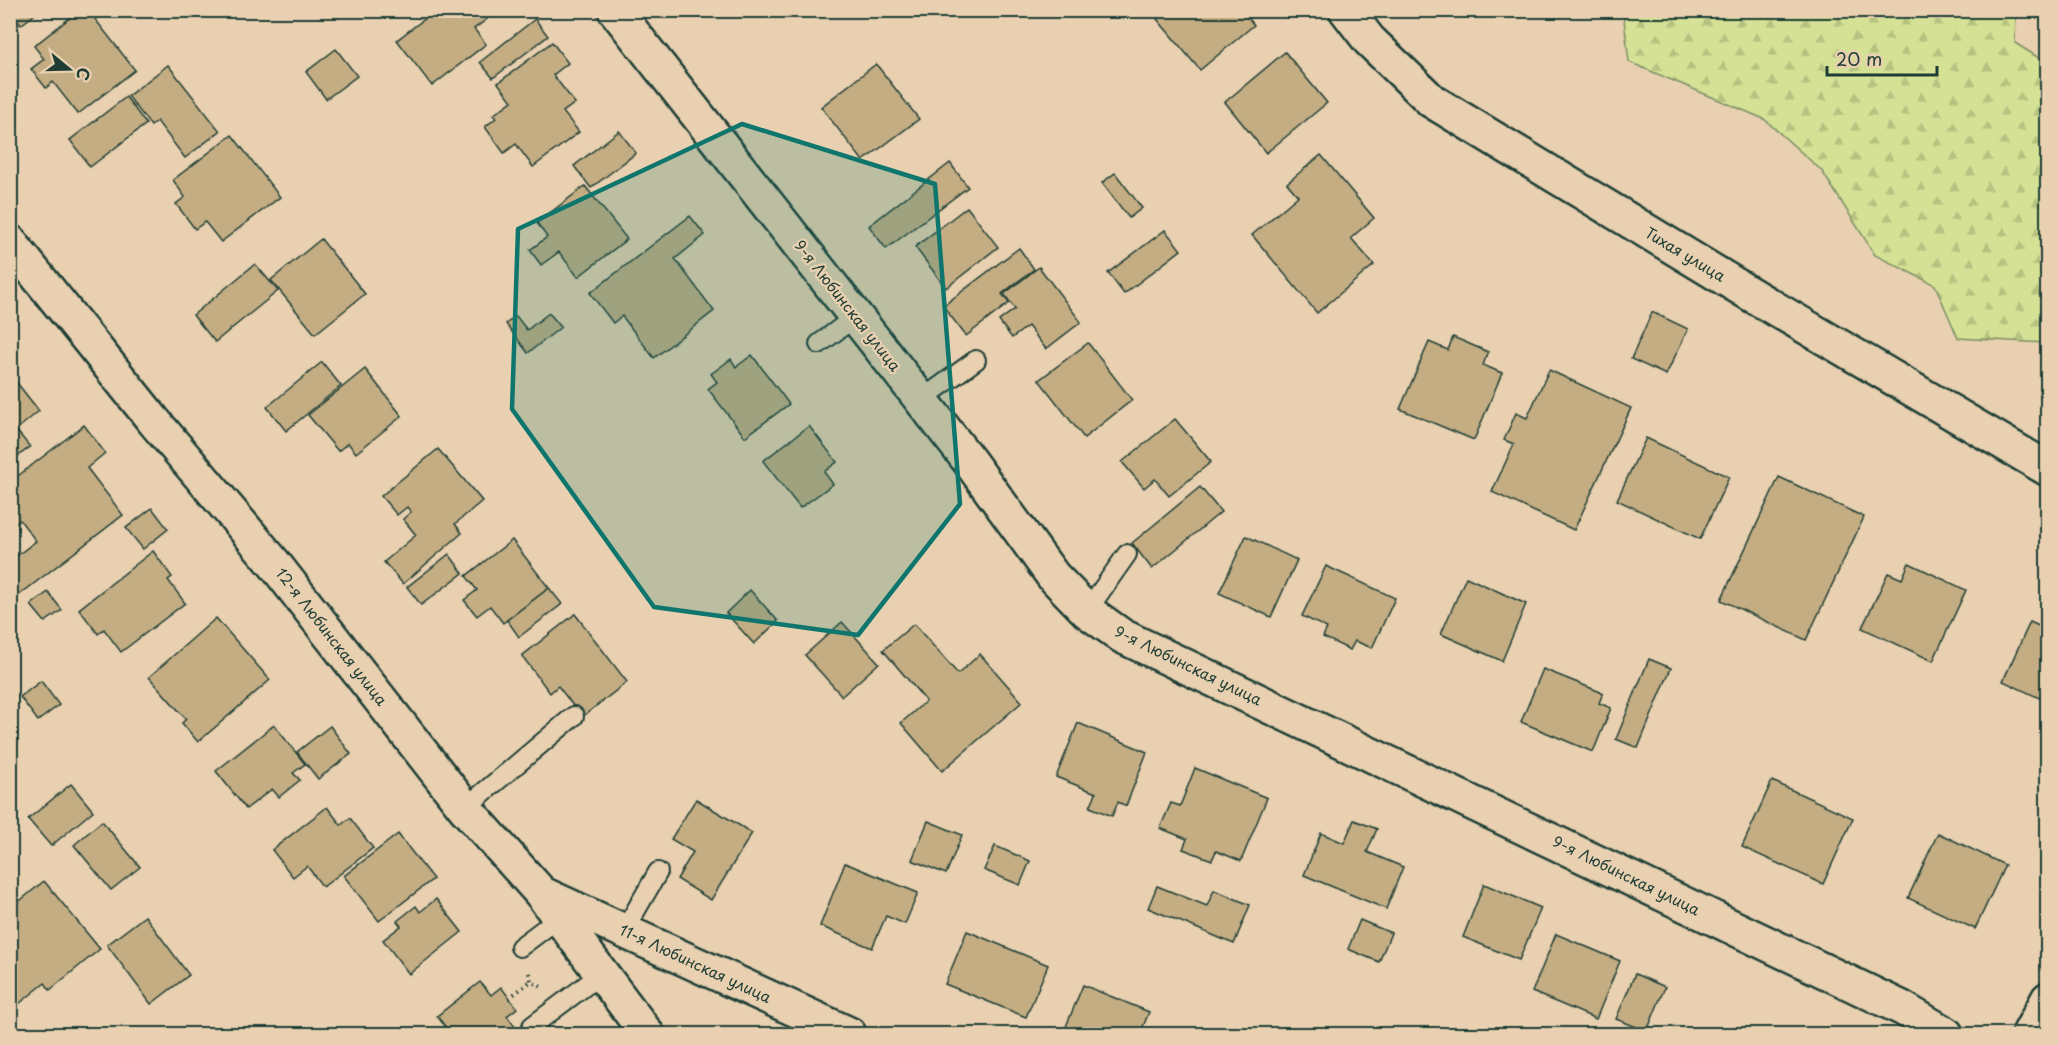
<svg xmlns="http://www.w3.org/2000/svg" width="2058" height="1045" font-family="'Playpen Sans',sans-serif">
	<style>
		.forest { fill: url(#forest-firs); stroke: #7a8f64; stroke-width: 1.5 }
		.building { fill: #c4ad83; stroke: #1f3d34; stroke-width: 1.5 }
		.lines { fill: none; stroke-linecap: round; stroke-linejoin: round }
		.lane-casing { stroke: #1f3d34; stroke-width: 22 }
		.street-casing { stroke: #1f3d34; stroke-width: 38 }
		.path { stroke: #1f3d34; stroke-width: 4; stroke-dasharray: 1.5 4.5; stroke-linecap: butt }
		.lane { stroke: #e8d0b0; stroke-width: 18 }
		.street { stroke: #e8d0b0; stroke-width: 33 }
		.marked { fill: #0f766e; fill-opacity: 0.2; stroke: #0f766e; stroke-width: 4.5; stroke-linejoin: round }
		.labels { text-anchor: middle; stroke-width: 4.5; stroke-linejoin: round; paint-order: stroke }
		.street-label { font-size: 15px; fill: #1f3d34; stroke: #e8d0b0 }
	</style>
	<defs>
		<pattern id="forest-firs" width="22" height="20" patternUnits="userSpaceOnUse" patternTransform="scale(1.5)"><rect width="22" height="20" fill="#d5e194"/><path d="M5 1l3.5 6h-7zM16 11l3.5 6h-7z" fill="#b6c280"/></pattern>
	</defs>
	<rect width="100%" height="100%" fill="#e8d0b0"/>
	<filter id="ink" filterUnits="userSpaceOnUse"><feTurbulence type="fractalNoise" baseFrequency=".0167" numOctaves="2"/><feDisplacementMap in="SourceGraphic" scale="12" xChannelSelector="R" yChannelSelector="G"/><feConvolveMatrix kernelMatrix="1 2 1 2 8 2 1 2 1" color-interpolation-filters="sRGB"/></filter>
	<g filter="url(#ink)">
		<path class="forest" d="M1623,11H2016L2015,43L2047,63V343L1958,338L1935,285L1875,255L1822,171L1764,119L1629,62Z"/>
		<g class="building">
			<path d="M10,10H40L21,25Z"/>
			<path d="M80,10H88L135,70L78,114L53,82L46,88L31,69L44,59L34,46Z"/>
			<path d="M436,10H481L487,19L474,29L486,44L432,86L397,40Z"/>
			<path d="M1166,10H1242L1254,25L1200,70L1157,19Z"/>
			<path d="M535,19L548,36L493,78L480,62Z"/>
			<path d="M552,42L568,63L553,75L575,103L563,112L579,132L533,167L516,144L504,153L485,127L496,118L493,115L512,101L498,83Z"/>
			<path d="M336,49L357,76L326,99L306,72Z"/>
			<path d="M1285,52L1327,103L1266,153L1225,102Z"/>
			<path d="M876,64L919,119L863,161L821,107Z"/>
			<path d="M168,65L220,131L185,158L157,121L151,126L128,96Z"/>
			<path d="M126,97L146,124L90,167L70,140Z"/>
			<path d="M619,131L636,153L591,188L574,166Z"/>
			<path d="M232,135L280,197L221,242L205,222L195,229L176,204L185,197L173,180Z"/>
			<path d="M1321,155L1374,218L1351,238L1374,265L1317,313L1252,235L1298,196L1287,183Z"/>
			<path d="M950,163L968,187L886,249L869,226Z"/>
			<path d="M1115,173L1142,208L1129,218L1102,183Z"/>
			<path d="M585,186L627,239L578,277L559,252L541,265L530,250L547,237L537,223Z"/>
			<path d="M967,207L998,247L946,288L915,247Z"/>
			<path d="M690,216L705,235L675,259L714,311L654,358L622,316L613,323L590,293Z"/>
			<path d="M1165,230L1181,250L1124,294L1108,273Z"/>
			<path d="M321,239L365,294L315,334L271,280Z"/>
			<path d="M1019,248L1034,269L1002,294L1009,303L966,336L943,306Z"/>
			<path d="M255,264L278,291L215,342L193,315Z"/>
			<path d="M1039,267L1081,322L1046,349L1028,326L1012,338L999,321L1015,309L1004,294Z"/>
			<path d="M1652,312L1688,329L1666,375L1631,359Z"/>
			<path d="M549,313L561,327L528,353L506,324L516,316L527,330Z"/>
			<path d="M1453,337L1488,352L1483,365L1502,373L1474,440L1400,409L1429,342L1448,350Z"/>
			<path d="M1088,343L1132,400L1084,438L1039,380Z"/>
			<path d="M752,355L789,404L745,437L708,389L717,382L711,374L731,359L736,367Z"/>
			<path d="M322,362L341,386L286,431L267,407Z"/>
			<path d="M365,369L402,416L356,453L348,443L338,451L308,415Z"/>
			<path d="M1549,370L1631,408L1574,530L1492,492L1514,444L1504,440L1516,413L1527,418Z"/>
			<path d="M10,374L39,411L16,430L30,447L10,462Z"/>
			<path d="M1175,419L1211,462L1169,496L1155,479L1144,488L1122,462Z"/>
			<path d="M84,425L105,453L87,468L123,515L10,602V561L36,541L20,520L10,527V482Z"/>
			<path d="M809,426L837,462L824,472L833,484L800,508L763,461Z"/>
			<path d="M1646,438L1729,477L1700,539L1617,500Z"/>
			<path d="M438,449L482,501L455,524L462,533L403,584L384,562L416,535L403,519L411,512L407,507L397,515L381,496Z"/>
			<path d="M1779,477L1864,517L1806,640L1721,600Z"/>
			<path d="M1200,487L1221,512L1152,569L1132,543Z"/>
			<path d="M152,508L168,529L143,549L126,528Z"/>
			<path d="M1246,536L1297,560L1271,617L1219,593Z"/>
			<path d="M512,540L549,588L503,623L490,606L477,616L464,600L477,590L466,576Z"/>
			<path d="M153,551L172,577L168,580L185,603L121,652L104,629L98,634L79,609Z"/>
			<path d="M449,554L463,573L421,605L407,587Z"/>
			<path d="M1909,563L1966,590L1933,661L1862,628L1888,573L1902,579Z"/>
			<path d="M1326,566L1395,598L1372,648L1355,641L1350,650L1323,637L1327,628L1302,616Z"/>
			<path d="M1466,577L1526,604L1502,661L1441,634Z"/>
			<path d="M549,588L562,604L519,637L507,620Z"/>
			<path d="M750,590L778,621L754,644L726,613Z"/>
			<path d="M48,592L62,610L45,622L31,605Z"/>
			<path d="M575,614L627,682L582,717L558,686L550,693L522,656Z"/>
			<path d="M216,618L270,680L198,742L182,723L186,719L149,677Z"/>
			<path d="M842,622L879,663L842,696L805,655Z"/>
			<path d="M2030,622L2048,630V702L2003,681Z"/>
			<path d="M914,624L958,674L980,654L1022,702L942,771L901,723L926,701L883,650Z"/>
			<path d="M1649,659L1671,668L1638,748L1616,739Z"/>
			<path d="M1543,669L1603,693L1599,703L1611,708L1593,752L1521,722Z"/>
			<path d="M41,681L59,705L38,721L20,697Z"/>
			<path d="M1078,723L1147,752L1126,806L1118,802L1112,816L1090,807L1096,793L1056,777Z"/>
			<path d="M274,725L305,764L293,773L300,780L279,797L272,789L246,809L216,771Z"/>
			<path d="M330,726L351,754L318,779L297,752Z"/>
			<path d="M1195,768L1267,798L1241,861L1216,851L1212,860L1183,849L1187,839L1160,828L1171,803L1180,806Z"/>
			<path d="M1772,781L1853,818L1823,884L1742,847Z"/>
			<path d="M71,784L93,811L51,846L28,819Z"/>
			<path d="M696,799L752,833L711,900L677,879L693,852L671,839Z"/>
			<path d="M327,807L341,825L350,818L373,848L323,887L307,866L293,877L272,850Z"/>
			<path d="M1354,820L1377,829L1367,852L1403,867L1386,909L1304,875L1321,833L1344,843Z"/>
			<path d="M102,821L140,867L111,890L74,845Z"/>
			<path d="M928,821L962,835L946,874L912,860Z"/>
			<path d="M1938,833L2005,865L1975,929L1908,898Z"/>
			<path d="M398,834L433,879L379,921L344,876Z"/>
			<path d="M995,846L1030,861L1020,885L984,870Z"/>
			<path d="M845,863L918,893L905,924L886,916L872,948L820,926Z"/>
			<path d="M44,881L100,949L50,990L45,983L10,1011V909Z"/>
			<path d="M1484,884L1541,908L1519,960L1463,937Z"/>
			<path d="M1157,886L1207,906L1214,890L1250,905L1234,944L1148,908Z"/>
			<path d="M436,899L462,932L409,974L383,940L401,926L397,921L416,906L420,912Z"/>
			<path d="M145,916L189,975L151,1004L107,945Z"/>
			<path d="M1360,920L1391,933L1379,962L1348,949Z"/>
			<path d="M967,931L1048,965L1026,1017L945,984Z"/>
			<path d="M1556,934L1620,961L1596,1019L1532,992Z"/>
			<path d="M1635,974L1665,987L1647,1031L1616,1019Z"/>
			<path d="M480,982L491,995L501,987L517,1008L507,1016L516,1028L507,1034H451L437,1016Z"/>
			<path d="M1083,985L1149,1012L1140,1034H1063Z"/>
		</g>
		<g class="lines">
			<defs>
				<g id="lane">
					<path d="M819,344L855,317"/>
					<path d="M921,400L976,360"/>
					<path d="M1087,611L1127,554"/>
					<path d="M465,808L574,716"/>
					<path d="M624,931L658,872"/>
					<path d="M520,947L560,917"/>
					<path d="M532,1026L601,974"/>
				</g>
				<g id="street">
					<path d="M615,10L970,462L1053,576L1087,611L1122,636L1902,1008L1946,1034"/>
					<path d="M1346,10L1369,40L1432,101L1757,298L2048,469"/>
					<path d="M10,242L153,420L273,562L465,808L541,893L647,1034"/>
					<path d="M545,895L849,1034"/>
					<path d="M2029,1034L2048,999"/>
				</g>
			</defs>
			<use href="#lane" class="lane-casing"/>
			<use href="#street" class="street-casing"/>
			<g class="path">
				<path d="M529,973L531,981L541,987"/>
				<path d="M509,998L531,981"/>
			</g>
			<use href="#lane" class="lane"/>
			<use href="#street" class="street"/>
		</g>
	</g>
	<path class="marked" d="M742,124L935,184L960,504L858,635L654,607L512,409L518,229Z"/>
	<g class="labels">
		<g class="street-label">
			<text transform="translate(1685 255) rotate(31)" y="5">Тихая улица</text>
			<text transform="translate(847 306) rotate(52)" y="5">9-я Любинская улица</text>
			<text transform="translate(331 637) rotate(52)" y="5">12-я Любинская улица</text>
			<text transform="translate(1188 666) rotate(26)" y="5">9-я Любинская улица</text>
			<text transform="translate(1626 876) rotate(26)" y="5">9-я Любинская улица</text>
			<text transform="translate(695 964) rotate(25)" y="5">11-я Любинская улица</text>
		</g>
	</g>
	<rect width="2058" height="1045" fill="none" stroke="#e8d0b0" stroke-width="36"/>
	<rect x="18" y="18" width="2022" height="1009" fill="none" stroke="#1f3d34" stroke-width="2" filter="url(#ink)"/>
	<g transform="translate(69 69) rotate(109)" stroke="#e8d0b0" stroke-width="4.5" paint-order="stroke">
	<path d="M0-4.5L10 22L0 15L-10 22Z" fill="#1f3d34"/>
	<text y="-9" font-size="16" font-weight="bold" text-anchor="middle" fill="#1f3d34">С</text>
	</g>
	<path d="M1827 66v9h110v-9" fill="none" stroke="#1f3d34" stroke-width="3"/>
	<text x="1836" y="66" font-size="18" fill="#1f3d34" stroke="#e8d0b0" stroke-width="4.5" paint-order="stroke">20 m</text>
</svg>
